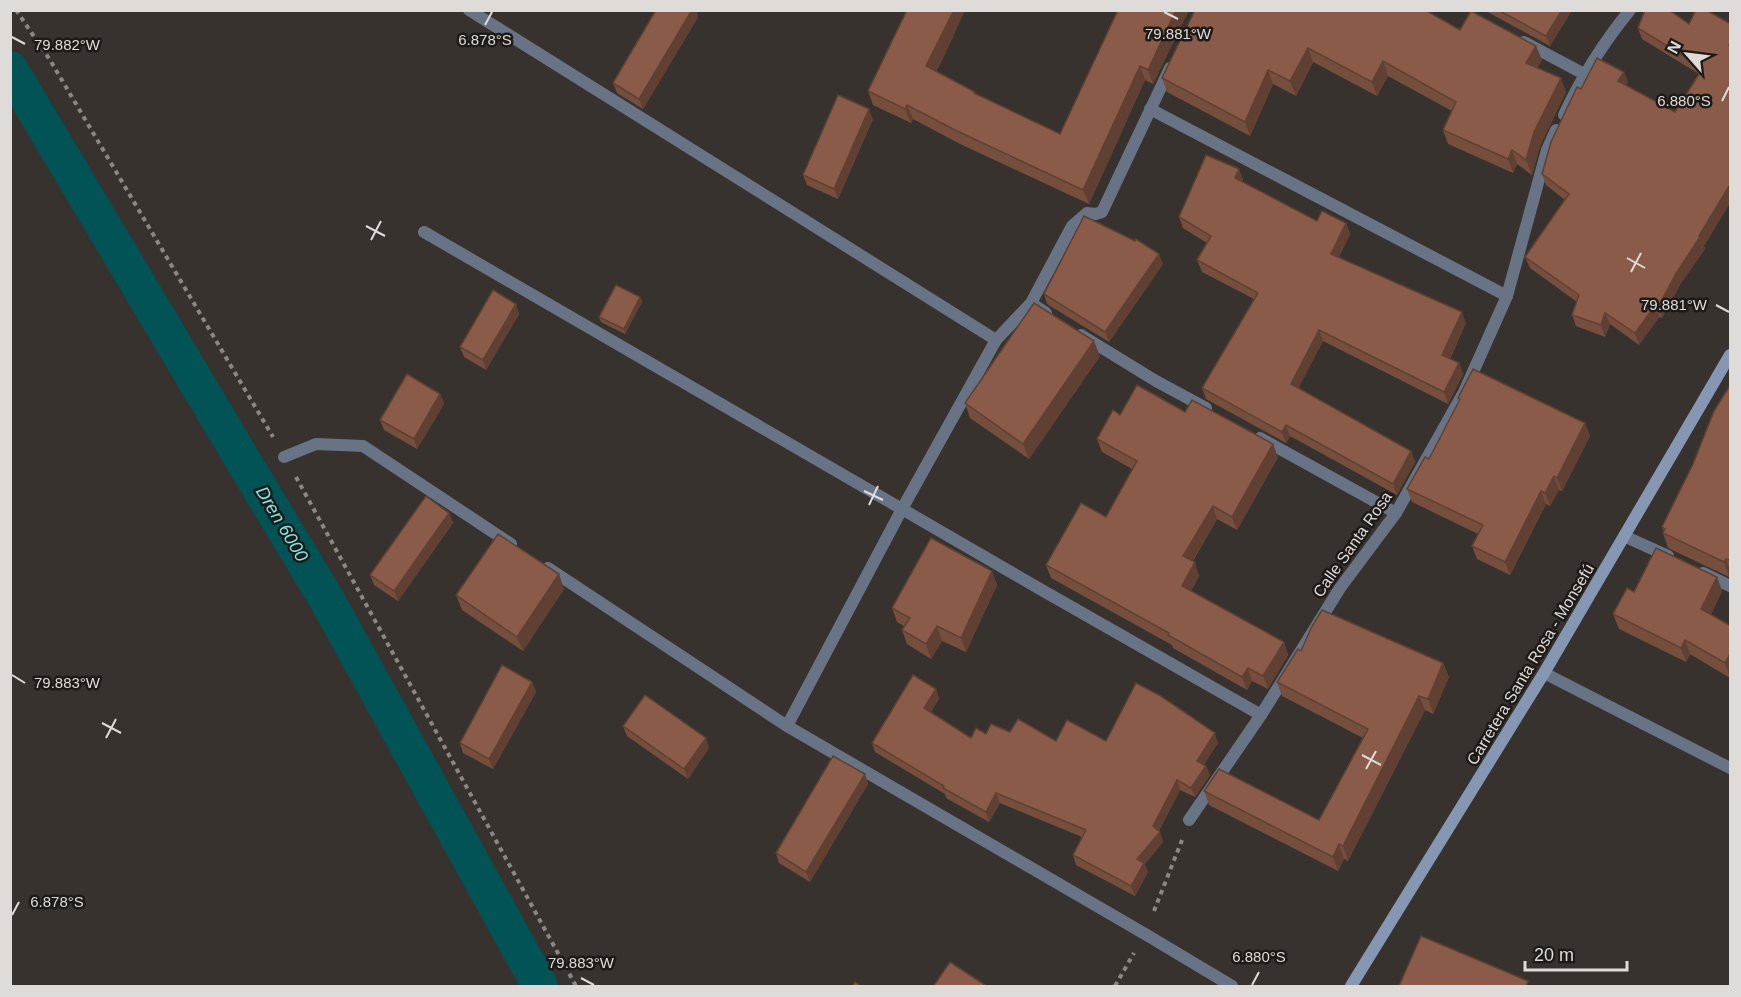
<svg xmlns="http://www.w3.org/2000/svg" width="1741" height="997" font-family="Helvetica,sans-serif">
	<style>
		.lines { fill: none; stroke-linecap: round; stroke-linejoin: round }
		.canal { stroke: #025355; stroke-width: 36 }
		.path { stroke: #8b8783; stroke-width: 4; stroke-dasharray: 4.5 4.5; stroke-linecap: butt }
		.lane { stroke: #687485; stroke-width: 12 }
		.street { stroke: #687485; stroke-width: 12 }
		.secondary { stroke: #8597b3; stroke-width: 12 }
		.wall { fill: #764e3e }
		.shaded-wall { fill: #604032 }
		.building { fill: #895b48; stroke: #604032; stroke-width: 1.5 }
		.ticks { fill: none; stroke: #dedbd8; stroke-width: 2 }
		.labels { text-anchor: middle; stroke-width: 5; stroke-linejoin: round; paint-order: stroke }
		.street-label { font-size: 16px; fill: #dedbd8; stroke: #1d1a18 }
		.water-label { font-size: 18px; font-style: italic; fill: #7ee7e9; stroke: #1d1a18 }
		.ticks-label { font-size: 15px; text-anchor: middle; fill: #dedbd8; stroke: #1d1a18; stroke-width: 5; stroke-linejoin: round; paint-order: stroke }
	</style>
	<rect width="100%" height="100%" fill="#37322d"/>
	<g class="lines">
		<path class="canal" d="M10,69L244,462L327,600L540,986"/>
		<g class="path">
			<path d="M16,10L50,60L273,437"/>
			<path d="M296,477L576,986"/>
			<path d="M1154,911L1182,840"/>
			<path d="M1115,986L1134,953"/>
		</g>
		<path class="lane" d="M1031,303L1072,226L1087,213L1096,214L1102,212L1170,68"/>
		<g class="street">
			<path d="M469,10L996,340"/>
			<path d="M1524,42L1586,75"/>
			<path d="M1150,109L1507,296"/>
			<path d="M1564,115C1581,78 1604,42 1630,10"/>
			<path d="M424,232L1040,589L1261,715"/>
			<path d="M1081,335L1156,381L1206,408"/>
			<path d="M1260,438L1396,513"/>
			<path d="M284,457L316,444L363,446L511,544"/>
			<path d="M1626,537L1668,556"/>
			<path d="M548,568L787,726L1145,934L1232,986"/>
			<path d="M1703,573L1730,586"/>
			<path d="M1544,673L1730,768"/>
			<path d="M787,726L902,509L996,340L1031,303L1046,313"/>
			<path d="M1189,820L1261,715L1340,588L1396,513L1464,392L1507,296L1547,150L1556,130"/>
		</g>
		<path class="secondary" d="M1351,986L1544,673L1730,355"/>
	</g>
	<g class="wall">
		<path d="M656,10H696L698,17L643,109L617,93L613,83Z"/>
		<path d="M1118,10H1189L1153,84L1145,80L1089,204L960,144L913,119L911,123L873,105L868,91L954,35L936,72L975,92V94L1060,134Z"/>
		<path d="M1195,10L1460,30L1536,46L1542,60L1537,68L1566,92L1540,146L1532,175L1517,164L1513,173L1448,144L1443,130L1452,111L1388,76L1377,96L1313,62L1296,96L1273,84L1250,136L1167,92L1162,78Z"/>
		<path d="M1484,10H1572L1550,46Z"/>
		<path d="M1689,24H1731V201L1704,246L1705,249L1681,283L1662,318L1659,317L1639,345L1610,324L1605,337L1576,326L1572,315L1577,302L1530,268L1525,257L1565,200L1546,185L1542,174L1581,89L1624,72L1628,83L1626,85L1675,112L1699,74L1642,39L1638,28Z"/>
		<path d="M873,119L838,199L807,185L803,175Z"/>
		<path d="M1239,169L1243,180V182L1317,221L1346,223L1350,234L1339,257L1466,323L1450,359L1459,363L1463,374L1448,404L1323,341L1298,388L1411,451L1415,462L1397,495L1290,436L1286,443L1206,399L1202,388L1254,299L1202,272L1197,260L1207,243L1183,228L1179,217Z"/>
		<path d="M1163,264L1109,342L1047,304L1044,294Z"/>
		<path d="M640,297L642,302L625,334L601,322L599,317Z"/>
		<path d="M516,304L519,314L486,370L464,357L460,347Z"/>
		<path d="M1100,356L1029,459L970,418L965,403Z"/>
		<path d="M1731,388V574L1729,577L1668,548L1663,533L1664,532L1662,527Z"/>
		<path d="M440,394L444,404L417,449L384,430L380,420Z"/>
		<path d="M1458,398L1585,423L1590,436L1562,491L1559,490L1550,506L1546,504L1510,575L1477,559L1472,546L1478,534L1412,502L1407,489L1429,459L1459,401Z"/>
		<path d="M1185,412L1278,457L1237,530L1217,519L1193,561L1199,576L1191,591L1284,642L1288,655L1268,689L1252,681L1247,690L1173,648L1172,645L1051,578L1046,565L1106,517L1132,469L1102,452L1097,439L1120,415Z"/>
		<path d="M449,513L453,523L398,601L374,585L370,575Z"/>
		<path d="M992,571L997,585L966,652L942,641L931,659L907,644L902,630L904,626L897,622L892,608Z"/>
		<path d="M1717,577L1722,591L1711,614L1731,626L1730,678L1690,654L1686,662L1619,629L1613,614L1634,592Z"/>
		<path d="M564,589L523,651L462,610L456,595Z"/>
		<path d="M1301,651L1443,663L1449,677L1433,714L1425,710L1348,861L1344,859L1338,871L1209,805L1204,791L1319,820L1363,738L1282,696L1277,682Z"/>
		<path d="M532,682L536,692L493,769L463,753L460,743Z"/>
		<path d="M936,689L939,699L931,712L971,738L986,734L1010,732L1056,741L1218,743L1204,764L1206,766L1210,775L1195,797L1180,790L1159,831L1163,842L1145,864L1148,872L1135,896L1076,865L1073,855L1082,837L1000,803L989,822L946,798L945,794L875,752L872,743Z"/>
		<path d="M623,726L709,748L688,779L627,736Z"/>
		<path d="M865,774L868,784L810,882L779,863L776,853Z"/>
	</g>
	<g class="shaded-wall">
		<path d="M692,10H696L698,17L643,109L639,99Z"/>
		<path d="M954,10H965L954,35L931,81L926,66Z"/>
		<path d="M1176,10H1189L1153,84L1148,70Z"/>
		<path d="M1562,10H1572L1550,46L1546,36Z"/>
		<path d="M1536,46L1542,60L1531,78L1526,63Z"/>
		<path d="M1308,48L1313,62L1296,96L1290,81Z"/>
		<path d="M1383,61L1388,76L1377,96L1372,82Z"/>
		<path d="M1140,66L1145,80L1089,204L1083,190Z"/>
		<path d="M1268,70L1273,84L1250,136L1245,122Z"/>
		<path d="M1624,72L1628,83L1622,92L1618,81Z"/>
		<path d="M1561,78L1566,92L1540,146L1532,175L1526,160L1534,132Z"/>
		<path d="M907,105L913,119L911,123L905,109Z"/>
		<path d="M869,109L873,119L838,199L834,189Z"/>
		<path d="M1512,150L1517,164L1513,173L1508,159Z"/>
		<path d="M1239,169L1243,180L1240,189L1235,178Z"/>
		<path d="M1731,183V201L1704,246L1705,249L1681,283L1662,318L1658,307L1677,272Z"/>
		<path d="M1346,223L1350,234L1335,265L1331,254Z"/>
		<path d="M1159,254L1163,264L1109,342L1105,332Z"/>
		<path d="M640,297L642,302L625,334L624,329Z"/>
		<path d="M516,304L519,314L486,370L483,360Z"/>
		<path d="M1655,306L1659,317L1639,345L1635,333Z"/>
		<path d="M1462,312L1466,323L1446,366L1442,355Z"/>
		<path d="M1605,313L1610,324L1605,337L1601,325Z"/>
		<path d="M1319,330L1323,341L1295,395L1291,384Z"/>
		<path d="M1094,341L1100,356L1029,459L1023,444Z"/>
		<path d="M1459,363L1463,374L1448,404L1444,392Z"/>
		<path d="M440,394L444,404L417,449L414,439Z"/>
		<path d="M1585,423L1590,436L1562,491L1557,478Z"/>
		<path d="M1286,425L1290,436L1286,443L1282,432Z"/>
		<path d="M1273,444L1278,457L1237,530L1232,517Z"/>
		<path d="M1411,451L1415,462L1397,495L1393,484Z"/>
		<path d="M1554,476L1559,490L1550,506L1545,493Z"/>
		<path d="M1541,491L1546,504L1510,575L1505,562Z"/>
		<path d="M1213,506L1217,519L1188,569L1183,556Z"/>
		<path d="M449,513L453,523L398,601L394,591Z"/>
		<path d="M1726,559L1731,572L1729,577L1724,562Z"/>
		<path d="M1195,562L1199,576L1187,599L1182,586Z"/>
		<path d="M992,571L997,585L966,652L961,638Z"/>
		<path d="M559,574L564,589L523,651L517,637Z"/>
		<path d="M1717,577L1722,591L1707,623L1701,609Z"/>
		<path d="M937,626L942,641L931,659L926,644Z"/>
		<path d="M1685,640L1690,654L1686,662L1681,648Z"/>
		<path d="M1284,642L1288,655L1268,689L1263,676Z"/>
		<path d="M1731,653V677L1730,678L1725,663Z"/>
		<path d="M1443,663L1449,677L1433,714L1428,699Z"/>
		<path d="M1248,668L1252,681L1247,690L1242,677Z"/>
		<path d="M532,682L536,692L493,769L489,759Z"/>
		<path d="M936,689L939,699L927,718L924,708Z"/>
		<path d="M1419,696L1425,710L1348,861L1343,846Z"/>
		<path d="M1215,733L1218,743L1200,770L1197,761Z"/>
		<path d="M706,738L709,748L688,779L684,769Z"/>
		<path d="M1206,766L1210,775L1195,797L1191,788Z"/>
		<path d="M865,774L868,784L810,882L806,872Z"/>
		<path d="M1177,780L1180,790L1156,836L1153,826Z"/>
		<path d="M996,793L1000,803L989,822L986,812Z"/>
		<path d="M1160,832L1163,842L1145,864L1148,872L1135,896L1131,886L1137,859Z"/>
		<path d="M1339,844L1344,859L1338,871L1333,857Z"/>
	</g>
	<g class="building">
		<path d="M656,10H692L639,99L613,83Z"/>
		<path d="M907,10H954L926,66L975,92L974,93L1060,134L1118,10H1176L1148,70L1140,66L1083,190L955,130L907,105L905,109L868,91Z"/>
		<path d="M1195,10H1425L1460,30L1471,11L1536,46L1526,63L1561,78L1534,132L1526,160L1512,150L1508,159L1443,130L1456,102L1383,61L1372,82L1308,48L1290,81L1268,70L1245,122L1162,78Z"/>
		<path d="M1498,10H1562L1546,36Z"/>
		<path d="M1645,10H1669L1689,24L1696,10H1706L1731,24V42L1729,45L1731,46V183L1699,236L1700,237L1677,272L1658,307L1655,306L1635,333L1605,313L1601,325L1572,315L1579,295L1525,257L1569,194L1542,174L1551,142L1577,87L1581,89L1597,58L1624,72L1618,81L1675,112L1703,68L1638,28Z"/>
		<path d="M838,95L869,109L834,189L803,175Z"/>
		<path d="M1206,155L1239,169L1235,178L1317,221L1322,211L1346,223L1331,254L1462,312L1442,355L1459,363L1444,392L1319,330L1291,384L1411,451L1393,484L1286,425L1282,432L1202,388L1258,293L1197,260L1211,236L1179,217Z"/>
		<path d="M1084,216L1135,241L1136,239L1159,254L1105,332L1044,294Z"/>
		<path d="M616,285L640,297L624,329L599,317Z"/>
		<path d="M493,290L516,304L483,360L460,347Z"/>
		<path d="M1034,303L1094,341L1023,444L965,403Z"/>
		<path d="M1473,369L1585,423L1557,478L1554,476L1545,493L1541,491L1505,562L1472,546L1483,525L1407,489L1425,457L1429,459L1460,399L1458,398Z"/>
		<path d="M407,374L440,394L414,439L380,420Z"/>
		<path d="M1137,385L1185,412L1192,400L1273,444L1232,517L1213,506L1183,556L1195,562L1182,586L1284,642L1263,676L1248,668L1242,677L1168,635L1169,633L1046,565L1081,503L1106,517L1137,461L1097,439L1113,410L1120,415Z"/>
		<path d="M1729,387L1731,388V561L1726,559L1724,562L1663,533L1665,529L1662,527L1693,464L1714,411Z"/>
		<path d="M426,496L449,513L394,591L370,575Z"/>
		<path d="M498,534L559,574L517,637L456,595Z"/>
		<path d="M931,538L992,571L961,638L937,626L926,644L902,630L910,618L892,608Z"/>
		<path d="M1656,548L1717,577L1701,609L1731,626V653L1725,663L1685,640L1681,648L1613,614L1627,588L1634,592Z"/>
		<path d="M1322,610L1443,663L1428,699L1419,696L1343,846L1339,844L1333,857L1204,791L1219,769L1319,820L1368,729L1277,682L1298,649L1301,651L1311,628Z"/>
		<path d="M502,665L532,682L489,759L460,743Z"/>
		<path d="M913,675L936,689L924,708L971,738L976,728L986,734L991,724L1010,732L1018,719L1056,741L1067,720L1106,741L1136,683L1159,695L1215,733L1197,761L1206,766L1191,788L1177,780L1153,826L1160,832L1137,859L1144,863L1131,886L1073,855L1086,830L996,793L986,812L943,788L944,786L872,743Z"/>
		<path d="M645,695L706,738L684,769L623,726Z"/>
		<path d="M833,756L865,774L806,872L776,853Z"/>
		<path d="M1421,936L1528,981L1526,987H1402L1399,986Z"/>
		<path d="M950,962L988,987H933Z"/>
		<path d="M855,982L862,987H852Z"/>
	</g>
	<path class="ticks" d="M1164,12L1178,19M485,25L492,12M12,37L25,44M1722,101L1729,87M366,226L385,236M371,240L381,221M1627,258L1645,268M1631,272L1641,253M1716,305L1729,312M864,491L883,500M869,505L878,486M12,675L25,683M102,723L121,733M106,738L116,719M1362,755L1381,765M1366,769L1376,751M12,915L19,902M581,978L594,985M1252,985L1259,972"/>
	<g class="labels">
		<g class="street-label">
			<text transform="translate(1352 544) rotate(-55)" y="6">Calle Santa Rosa</text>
			<text transform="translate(1530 664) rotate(-59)" y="6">Carretera Santa Rosa - Monsefú</text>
		</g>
		<g class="water-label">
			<text transform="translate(282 524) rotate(59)" y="6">Dren 6000</text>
		</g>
	</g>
	<g class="ticks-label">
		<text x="1178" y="39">79.881°W</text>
		<text x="485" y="45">6.878°S</text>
		<text x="67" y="50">79.882°W</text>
		<text x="1684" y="106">6.880°S</text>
		<text x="1674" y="310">79.881°W</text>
		<text x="67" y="688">79.883°W</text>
		<text x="57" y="907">6.878°S</text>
		<text x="1259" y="962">6.880°S</text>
		<text x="581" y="968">79.883°W</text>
	</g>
	<rect width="1741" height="997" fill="none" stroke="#dedbd8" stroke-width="24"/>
	<g transform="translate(1687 54) rotate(298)" stroke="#1d1a18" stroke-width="4.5" paint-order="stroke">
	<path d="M0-4.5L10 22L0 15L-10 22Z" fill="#dedbd8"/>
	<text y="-9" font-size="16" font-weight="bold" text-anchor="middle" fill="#dedbd8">N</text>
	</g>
	<path d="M1525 961v9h102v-9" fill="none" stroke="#dedbd8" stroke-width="3"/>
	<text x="1534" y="961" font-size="18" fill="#dedbd8" stroke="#1d1a18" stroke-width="4.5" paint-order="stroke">20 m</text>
</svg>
